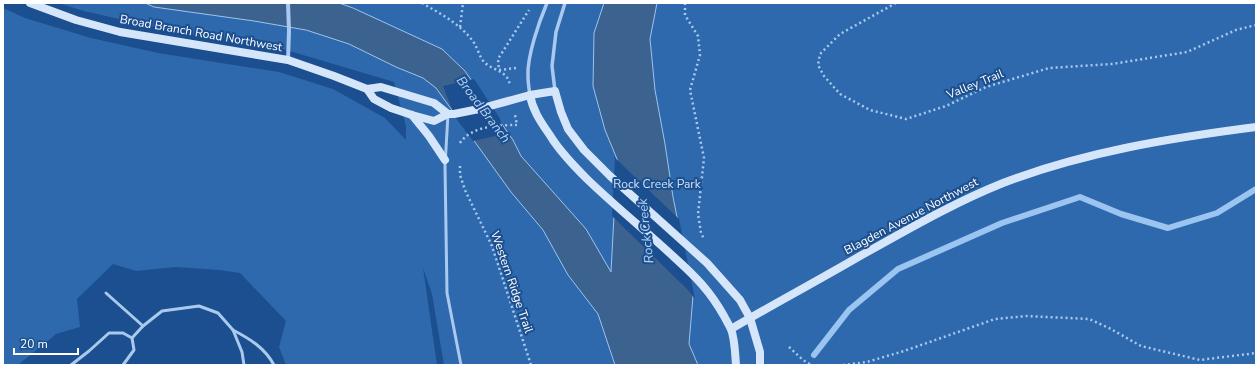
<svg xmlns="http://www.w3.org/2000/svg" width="1259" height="368" font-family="'Nunito Sans',sans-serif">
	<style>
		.green { fill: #2e69ad }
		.water { fill: #3c6290; stroke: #9cc4f0 }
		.pier { fill: #1b4f8f }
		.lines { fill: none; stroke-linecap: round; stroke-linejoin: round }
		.stream { stroke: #9cc4f0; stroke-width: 6 }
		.path { stroke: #a9c9ee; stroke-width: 2.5; stroke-dasharray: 2 3; stroke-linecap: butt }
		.service { stroke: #a9c9ee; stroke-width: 3 }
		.pedestrian { stroke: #a9c9ee; stroke-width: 3.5 }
		.minor { stroke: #a9c9ee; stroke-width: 4 }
		.secondary { stroke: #d6e6fa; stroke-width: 8 }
		.labels { text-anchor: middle; stroke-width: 4; stroke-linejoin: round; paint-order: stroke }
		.street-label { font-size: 12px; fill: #fff; stroke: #1b4f8f }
		.park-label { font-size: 12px; fill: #cfe3fa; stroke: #1b4f8f }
		.water-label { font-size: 13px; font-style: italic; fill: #b5d3f5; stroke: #1b4f8f }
	</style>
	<rect width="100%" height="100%" fill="#1b4f8f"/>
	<path class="green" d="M58,3H1256V365H444L432,294L423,268L437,365H286L279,347L286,321L240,273L219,270L176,267L136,271L113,264L77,299L80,327L56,334L18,365H3V8L25,18L91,38L158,53L279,72L333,89L385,118L406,140V126L394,82L256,41L184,34L84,11Z"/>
	<path class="water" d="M145,3H339L353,8L442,49L465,71L513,140L521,156L586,229L611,272L617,159L605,130L593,86L594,33L604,3H657L650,39L655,90L665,144L673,197L693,296L689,344L698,365H615L598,314L568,275L543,230L511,192L436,88L423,78L396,67L349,44L306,30L254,21L154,7Z"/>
	<g class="pier">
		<path d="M474,79L499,117L508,138L495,136L473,141L455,117L443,86Z"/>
		<path d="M613,156L679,219L695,299L687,289L612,216L615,159Z"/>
	</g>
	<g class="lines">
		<path class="stream" d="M814,355L849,310L898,269L1002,223L1080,197L1121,214L1168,228L1217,213L1256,189"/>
		<g class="path">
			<path d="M422,3C439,13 459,23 472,40C477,46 479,56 484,62C493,71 508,70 510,86"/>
			<path d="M685,3V15L698,36L700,55L690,90L704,158L698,214L701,233L704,239"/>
			<path d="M896,3L840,34L820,54L818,65L824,76L840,94L870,110L906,119L946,106L986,87L1049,68L1112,64L1187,52L1236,30L1256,25"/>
			<path d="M460,27L463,3"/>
			<path d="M516,68L499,70L498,59L529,10"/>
			<path d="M460,143C471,126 499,125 517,125L515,115"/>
			<path d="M460,166V175L465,190L492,246L531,365"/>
			<path d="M789,347L803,360L811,365"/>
			<path d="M843,365L867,362L904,351L995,319L1027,316L1089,319L1109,328L1141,346L1200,360L1256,353"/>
		</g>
		<g class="service">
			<path d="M448,114L445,166L447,293L461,365"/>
			<path d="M106,293L143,326"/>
			<path d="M233,330C250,339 265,348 274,365"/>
			<path d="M132,338L143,326L162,311L199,306L218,313L233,330L242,352L244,365"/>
			<path d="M71,365L89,351L109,333H123L132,338L134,350L123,365"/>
		</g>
		<g class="pedestrian">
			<path d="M555,91L552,66L556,32L565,3"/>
			<path d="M530,95C529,89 528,82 528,76C527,56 539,22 547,3"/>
		</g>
		<path class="minor" d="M288,60L289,31L288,3"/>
		<g class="secondary">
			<path d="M30,3L76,20L120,32L288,60L334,76L367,89L374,99L391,108L412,115L434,121L448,114H454L479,109L530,95L555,91L561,112L568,129L584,150L610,176L707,263L740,300L750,318L760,352V365"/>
			<path d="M367,89L381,87L434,103L448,114"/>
			<path d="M530,95C533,113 544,126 553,140C563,155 575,167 587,179C616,207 646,231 675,258C696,277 710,291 724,316C726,320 729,325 731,329C735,340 735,353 736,365"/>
			<path d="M412,115L429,136L445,160"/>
			<path d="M731,329C774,304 817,281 860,256C907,230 953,203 1003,183C1084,152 1170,138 1256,127"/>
		</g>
	</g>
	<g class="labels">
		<g class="street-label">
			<text transform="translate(201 33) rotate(10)" y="4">Broad Branch Road Northwest</text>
			<text transform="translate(975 84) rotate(-22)" y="4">Valley Trail</text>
			<text transform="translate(911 216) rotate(-28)" y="4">Blagden Avenue Northwest</text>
			<text transform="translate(512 282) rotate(71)" y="4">Western Ridge Trail</text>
		</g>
		<g class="park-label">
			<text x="657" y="188">Rock Creek Park</text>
		</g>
		<g class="water-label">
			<text transform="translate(484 109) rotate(53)" y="5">Broad Branch</text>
			<text transform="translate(645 231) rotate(-96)" y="5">Rock Creek</text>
		</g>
	</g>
	<rect width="1259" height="368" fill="none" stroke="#ffffff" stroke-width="8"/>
	<path d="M14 348v6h64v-6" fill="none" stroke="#ffffff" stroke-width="2"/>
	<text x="20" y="348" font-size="12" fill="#ffffff" stroke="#1b4f8f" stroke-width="3" paint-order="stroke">20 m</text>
</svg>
